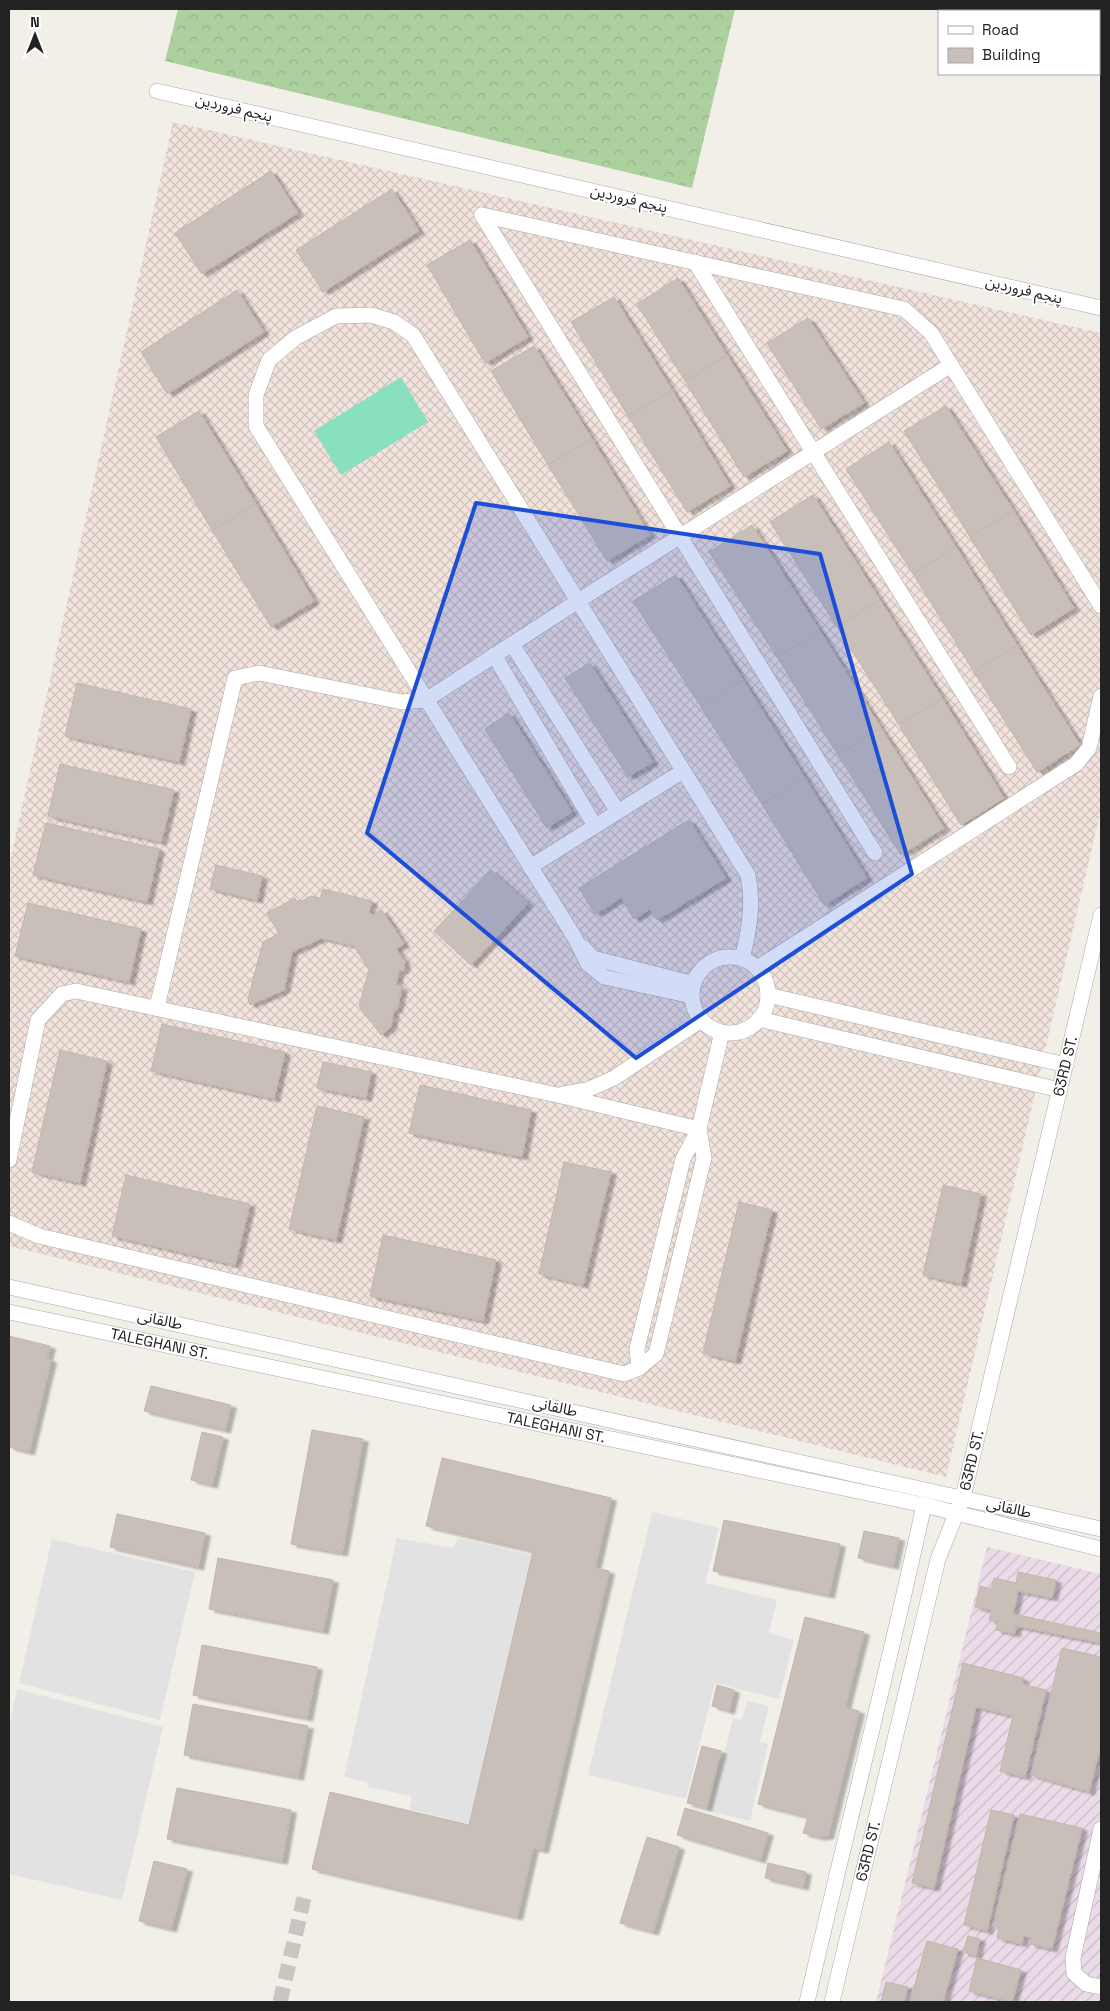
<svg xmlns="http://www.w3.org/2000/svg" width="1110" height="2011" font-family="'Space Grotesk','Noto Sans Arabic',sans-serif">
	<style>
		.industrial { fill: url(#industrial-furrows) }
		.military { fill: url(#military-cross-hatch) }
		.forest { fill: url(#forest-crowns) }
		.pitch { fill: #88e0be }
		.parking { fill: #e2e2e2 }
		.building { fill: #c7bfb8; stroke: #c4b6ab; filter: url(#shadow) }
		.lines { fill: none; stroke-linecap: round; stroke-linejoin: round }
		.minor-tunnel { stroke: #c8c6c1; stroke-width: 15; stroke-dasharray: 15 8; stroke-linecap: butt }
		.minor-casing { stroke: #a9a9a9; stroke-width: 16 }
		.minor { stroke: #fff; stroke-width: 15 }
		.marked { fill: #1d4ed8; fill-opacity: 0.2; stroke: #1d4ed8; stroke-width: 4; stroke-linejoin: round }
		.labels { text-anchor: middle; stroke-width: 4; stroke-linejoin: round; paint-order: stroke }
		.street-label { font-size: 15px; fill: #222; stroke: #fff }
	</style>
	<defs>
		<pattern id="industrial-furrows" width="10" height="10" patternUnits="userSpaceOnUse" patternTransform="scale(1.25)"><rect width="10" height="10" fill="#ebdbe8"/><path d="M-1 1l2-2M0 10L10 0M9 11l2-2" fill="none" stroke="#c9bcc7"/></pattern>
		<pattern id="military-cross-hatch" width="8" height="8" patternUnits="userSpaceOnUse" patternTransform="scale(1.25)"><rect width="8" height="8" fill="#f3e3dd"/><path d="M0 0l8 8M0 8l8-8" fill="none" stroke="#d0c2bd"/></pattern>
		<pattern id="forest-crowns" width="20" height="18" patternUnits="userSpaceOnUse" patternTransform="scale(1.25)"><rect width="20" height="18" fill="#add19e"/><path d="M2 6a3 3 0 1 1 6 0M12 15a3 3 0 1 1 6 0" fill="none" stroke="#95b388"/></pattern>
		<filter id="shadow"><feDropShadow dx="5.5" dy="3" stdDeviation="1" flood-color="#0004"/></filter>
	</defs>
	<rect width="100%" height="100%" fill="#f2efe9"/>
	<path class="industrial" d="M987,1547L1101,1574V2002H876Z"/>
	<path class="military" d="M173,122L1101,333V809L946,1477L9,1246V866Z"/>
	<path class="forest" d="M178,9H735L692,188L165,61Z"/>
	<path class="pitch" d="M401,377L428,422L341,475L314,431Z"/>
	<g class="parking">
		<path d="M652,1512L719,1528L705,1583L777,1600L769,1633L794,1640L779,1699L715,1683L686,1799L588,1775Z"/>
		<path d="M397,1538L453,1548L458,1538L531,1555L469,1824L409,1809L412,1796L368,1787L369,1783L344,1777Z"/>
		<path d="M52,1539L195,1572L160,1720L19,1683Z"/>
		<path d="M17,1689L163,1727L122,1900L9,1874V1727Z"/>
		<path d="M747,1701L769,1706L760,1742L768,1744L750,1821L708,1811L720,1759H723L733,1718L742,1720Z"/>
	</g>
	<g class="building">
		<path d="M271,171L298,213L202,274L175,233Z"/>
		<path d="M392,189L419,231L323,292L296,250Z"/>
		<path d="M470,240L528,337L485,363L427,265Z"/>
		<path d="M678,278L727,355L685,381L637,304Z"/>
		<path d="M237,290L264,332L167,394L141,352Z"/>
		<path d="M614,297L672,390L628,416L571,322Z"/>
		<path d="M808,318L864,403L821,429L767,343Z"/>
		<path d="M534,346L592,439L548,465L491,371Z"/>
		<path d="M727,355L787,451L744,477L685,381Z"/>
		<path d="M672,390L730,486L687,512L628,416Z"/>
		<path d="M946,406L1013,510L970,537L904,431Z"/>
		<path d="M199,411L256,504L212,530L156,437Z"/>
		<path d="M592,439L650,535L607,561L548,465Z"/>
		<path d="M889,442L956,547L913,574L846,469Z"/>
		<path d="M813,495L880,600L837,627L770,522Z"/>
		<path d="M256,504L314,601L271,627L212,530Z"/>
		<path d="M1013,510L1074,608L1031,635L970,537Z"/>
		<path d="M752,525L820,631L777,657L709,552Z"/>
		<path d="M956,547L1017,645L974,672L913,574Z"/>
		<path d="M676,575L743,680L701,707L633,601Z"/>
		<path d="M880,600L942,698L899,725L837,627Z"/>
		<path d="M820,631L881,728L838,755L777,657Z"/>
		<path d="M1017,645L1080,745L1037,772L974,672Z"/>
		<path d="M590,663L653,762L628,777L565,678Z"/>
		<path d="M743,680L805,778L762,804L701,707Z"/>
		<path d="M77,683L191,709L179,762L65,736Z"/>
		<path d="M942,698L1004,798L961,825L899,725Z"/>
		<path d="M509,713L572,812L547,828L485,729Z"/>
		<path d="M881,728L944,828L901,855L838,755Z"/>
		<path d="M60,764L174,790L161,842L48,816Z"/>
		<path d="M805,778L867,878L824,905L762,804Z"/>
		<path d="M689,820L726,878L657,920L650,909L634,919L621,898L595,914L579,888Z"/>
		<path d="M46,823L159,849L147,902L33,875Z"/>
		<path d="M216,865L262,876L257,900L210,889Z"/>
		<path d="M491,870L528,903L471,965L434,931Z"/>
		<path d="M323,889L372,901L369,913L374,915L382,910L404,944L396,949L405,962L403,971L399,970L396,986H402L397,1010L394,1009L391,1027L381,1035L359,1006L369,970L354,946L322,938L292,952L284,990L250,1005L248,999L263,942L279,934L267,913L295,898L298,903L311,896L320,898Z"/>
		<path d="M28,903L141,929L129,982L15,956Z"/>
		<path d="M162,1024L285,1052L274,1099L151,1071Z"/>
		<path d="M60,1050L107,1061L80,1183L32,1172Z"/>
		<path d="M323,1062L371,1072L366,1098L317,1088Z"/>
		<path d="M420,1085L531,1110L522,1157L409,1133Z"/>
		<path d="M317,1106L364,1117L336,1240L289,1229Z"/>
		<path d="M564,1162L611,1172L583,1285L539,1274Z"/>
		<path d="M126,1175L250,1204L235,1265L112,1236Z"/>
		<path d="M943,1185L981,1194L961,1284L923,1275Z"/>
		<path d="M739,1202L772,1210L735,1361L703,1353Z"/>
		<path d="M383,1235L496,1260L483,1321L370,1296Z"/>
		<path d="M9,1336L50,1346L47,1359L51,1360L29,1452L9,1447Z"/>
		<path d="M151,1386L231,1405L225,1430L144,1411Z"/>
		<path d="M312,1430L363,1439L342,1553L291,1544Z"/>
		<path d="M202,1432L223,1437L212,1485L191,1480Z"/>
		<path d="M442,1458L611,1498L595,1568L609,1571L543,1850L533,1848L517,1917L312,1869L330,1792L469,1825L533,1551L426,1526Z"/>
		<path d="M117,1514L205,1533L198,1567L110,1547Z"/>
		<path d="M724,1520L840,1544L829,1595L713,1571Z"/>
		<path d="M864,1531L899,1538L893,1566L858,1558Z"/>
		<path d="M218,1558L333,1580L323,1631L209,1609Z"/>
		<path d="M1018,1572L1056,1580L1052,1598L1018,1591L1013,1614L1101,1633V1643L1016,1626L1015,1634L996,1630L998,1622L989,1620L991,1610L975,1607L980,1586L991,1589L994,1578L1016,1583Z"/>
		<path d="M805,1617L864,1632L845,1707L859,1711L828,1836L819,1837L803,1833L808,1817L758,1804Z"/>
		<path d="M202,1645L317,1667L307,1718L193,1695Z"/>
		<path d="M1062,1648L1101,1657V1744L1089,1792L1031,1775Z"/>
		<path d="M963,1663L1023,1678L1022,1684L1046,1690L1025,1777L1000,1771L1013,1716L976,1707L934,1888L912,1883Z"/>
		<path d="M717,1685L734,1690L729,1711L712,1706Z"/>
		<path d="M193,1704L308,1726L298,1777L184,1755Z"/>
		<path d="M702,1746L721,1751L706,1808L687,1803Z"/>
		<path d="M177,1788L291,1810L282,1861L167,1839Z"/>
		<path d="M685,1808L768,1833L760,1860L677,1835Z"/>
		<path d="M991,1810L1014,1815L987,1931L964,1925Z"/>
		<path d="M1020,1814L1082,1828L1052,1949L1030,1944L1032,1938L1024,1936L1022,1944L997,1938L999,1927L993,1926Z"/>
		<path d="M647,1837L679,1847L653,1932L620,1923Z"/>
		<path d="M154,1861L187,1869L171,1929L139,1921Z"/>
		<path d="M768,1863L806,1872L803,1887L765,1878Z"/>
		<path d="M968,1936L980,1939L976,1956L963,1952Z"/>
		<path d="M927,1941L958,1949L943,2002H910Z"/>
		<path d="M977,1958L1021,1970L1012,2002L969,1991Z"/>
		<path d="M886,1982L908,1987L904,2002H881Z"/>
	</g>
	<g class="lines">
		<path class="minor-tunnel" d="M280,2002L304,1898"/>
		<defs>
			<g id="minor">
				<path d="M157,91L1101,308"/>
				<path d="M482,215L904,309L931,333L1101,606"/>
				<path d="M482,215L875,853"/>
				<path d="M695,262L1009,767"/>
				<path d="M512,644L618,812"/>
				<path d="M494,655L595,826"/>
				<path d="M530,867L683,771"/>
				<path d="M583,947L593,958L694,984"/>
				<circle cx="730" cy="995" r="38"/>
				<path d="M757,968L1076,764L1089,748L1101,696"/>
				<path d="M768,995L1066,1065"/>
				<path d="M692,996L604,977L588,964L575,938L256,426V395L269,360L295,338L336,316L371,315L394,322L413,335L748,875C754,904 749,931 742,959"/>
				<path d="M157,1007L235,678L259,673L402,702L426,700L578,601L951,365"/>
				<path d="M759,1019L1060,1090"/>
				<path d="M563,1094L587,1090L614,1078L701,1020"/>
				<path d="M9,1160L38,1020L62,994L76,991L557,1095L699,1129"/>
				<path d="M9,1223L39,1236L624,1374L639,1368L656,1354L704,1158L699,1129"/>
				<path d="M9,1287L1101,1529"/>
				<path id="s1" d="M9,1312L924,1505L1101,1549"/>
				<path d="M639,1368L637,1349L683,1159L699,1129L722,1032"/>
				<path d="M1101,1829L1073,1958L1074,1973L1086,1984L1101,1987"/>
				<path d="M807,2002C845,1836 888,1671 924,1505"/>
				<path id="s2" d="M832,2002L938,1559L963,1497L1101,915"/>
			</g>
		</defs>
		<use href="#minor" class="minor-casing"/>
		<use href="#minor" class="minor"/>
	</g>
	<path class="marked" d="M476,503L820,554L912,874L636,1058L367,833Z"/>
	<g class="labels">
		<g class="street-label">
			<text transform="translate(234 108) rotate(13)" y="5">پنجم فروردین</text>
			<text transform="translate(629 199) rotate(13)" y="5">پنجم فروردین</text>
			<text transform="translate(1024 290) rotate(13)" y="5">پنجم فروردین</text>
			<text dy="5" stroke="none"><textPath href="#s2" startOffset="965">63RD ST.</textPath></text>
			<text transform="translate(160 1320) rotate(12)" y="5">طالقانی</text>
			<text dy="5" stroke="none"><textPath href="#s1" startOffset="154">TALEGHANI ST.</textPath></text>
			<text transform="translate(555 1407) rotate(12)" y="5">طالقانی</text>
			<text dy="5" stroke="none"><textPath href="#s1" startOffset="559">TALEGHANI ST.</textPath></text>
			<text dy="5" stroke="none"><textPath href="#s2" startOffset="560">63RD ST.</textPath></text>
			<text transform="translate(1009 1508) rotate(13)" y="5">طالقانی</text>
			<text dy="5" stroke="none"><textPath href="#s2" startOffset="155">63RD ST.</textPath></text>
		</g>
	</g>
	<rect width="1110" height="2011" fill="none" stroke="#222222" stroke-width="20"/>
	<rect x="938" y="10" width="162" height="65" fill="#ffffff" stroke="#a7a7a7"/>
	<rect x="948" y="26" width="25" height="8" fill="#ffffff" stroke="#a7a7a7"/>
	<text x="982" y="35" font-size="15" fill="#222222">Road</text>
	<rect x="948" y="48" width="25" height="15" fill="#c7bfb8" stroke="#a7a7a7"/>
	<text x="982" y="60" font-size="15" fill="#222222">Building</text>
	<g transform="translate(35 35)" stroke="#ffffff" stroke-width="4" paint-order="stroke">
	<path d="M0-4L9 19L0 12L-9 19Z" fill="#222222"/>
	<text y="-8" font-size="14" font-weight="bold" text-anchor="middle" fill="#222222">N</text>
	</g>
</svg>
